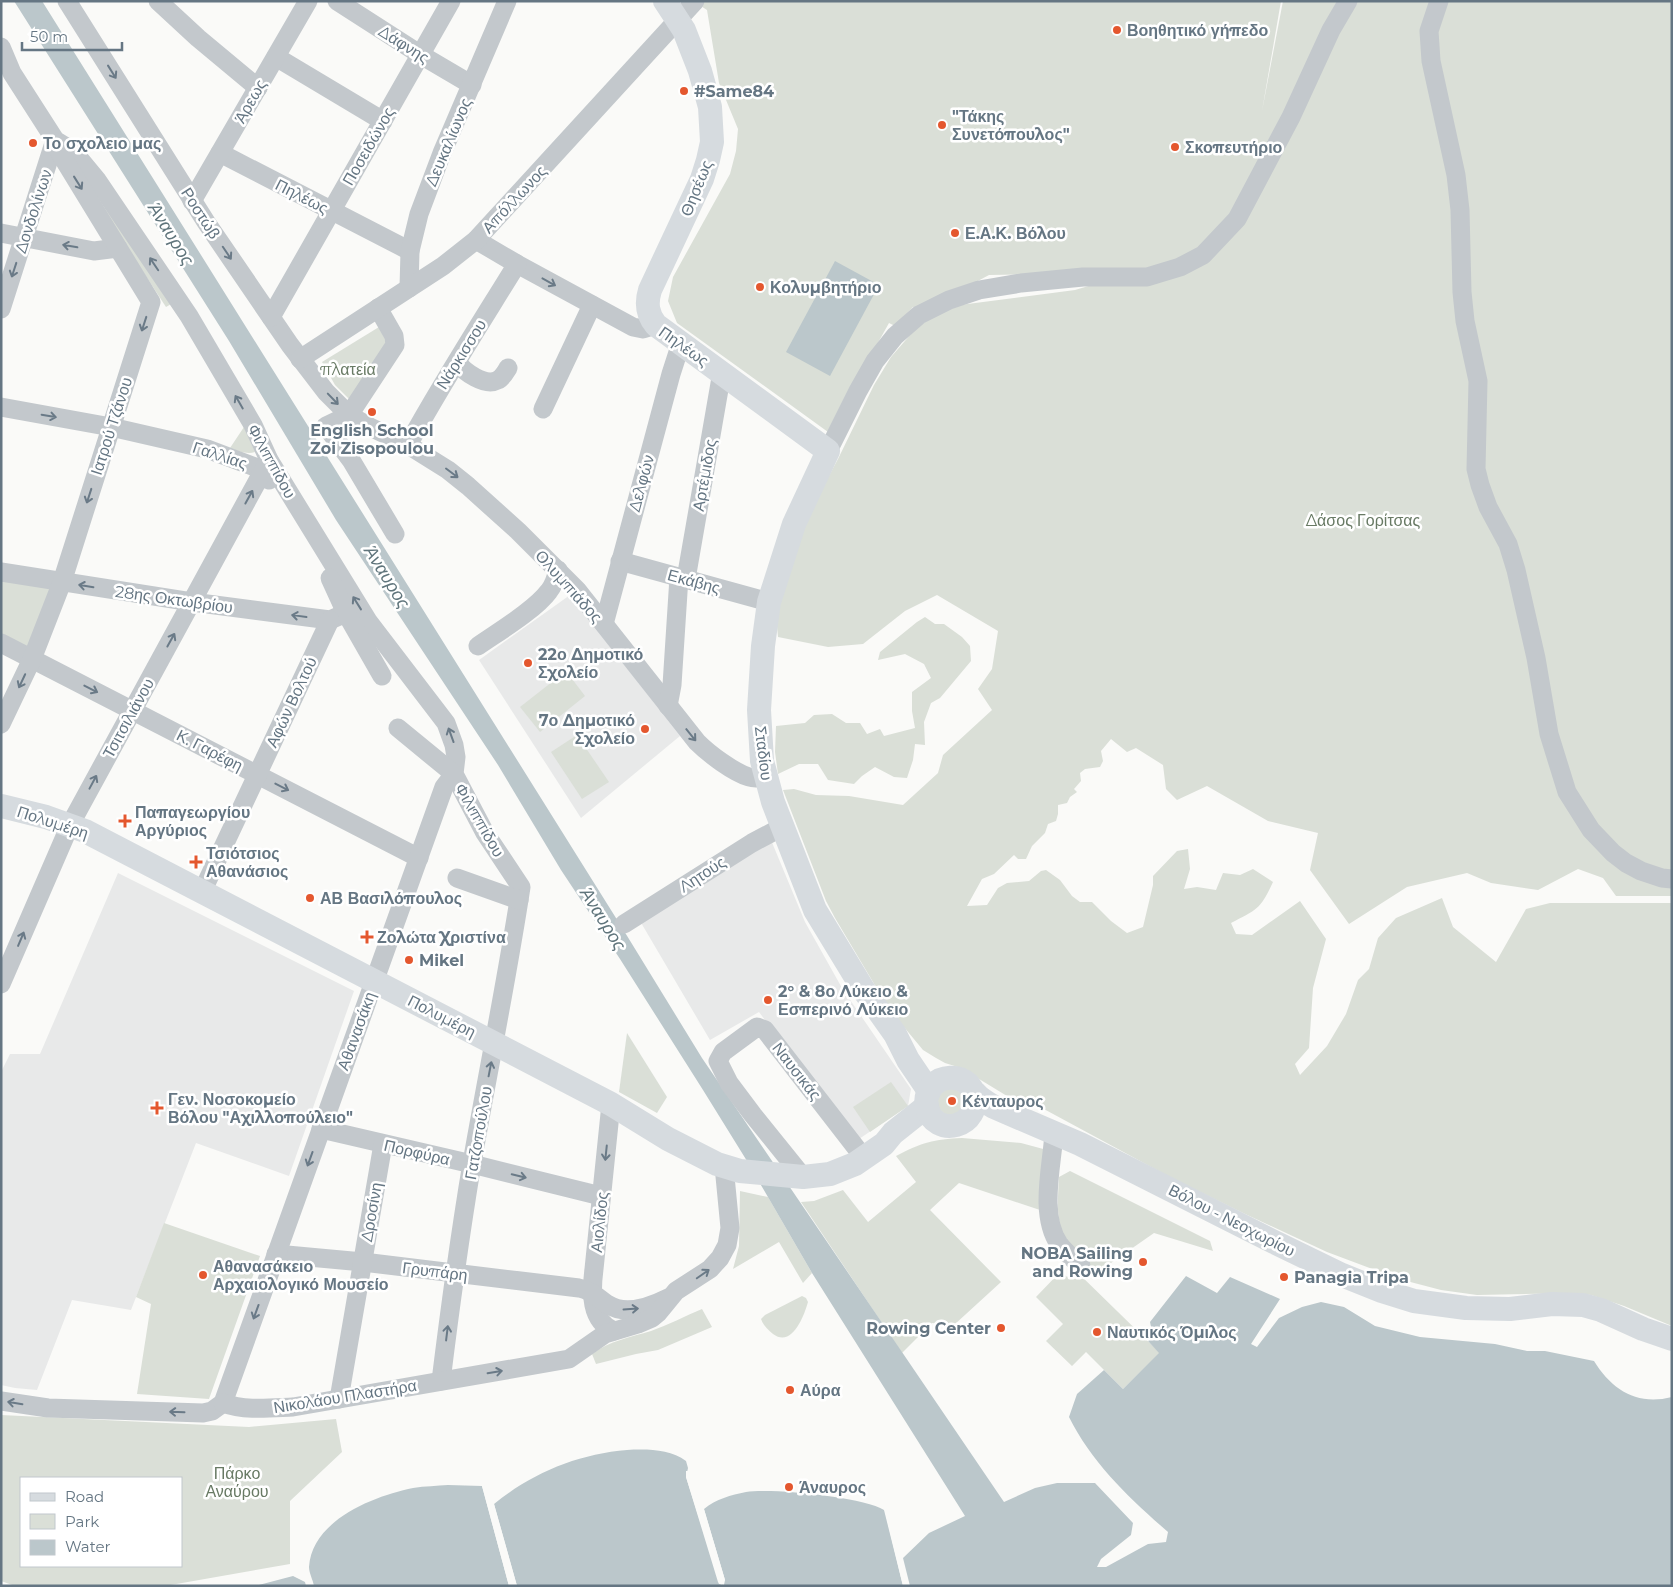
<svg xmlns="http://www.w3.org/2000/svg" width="1673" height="1587" font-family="Montserrat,sans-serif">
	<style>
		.built { fill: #e8e9e9 }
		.green { fill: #dadfd7; fill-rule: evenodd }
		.water { fill: #bbc7cb }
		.pier { fill: #fafaf8 }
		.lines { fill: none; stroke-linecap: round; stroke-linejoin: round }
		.minor { stroke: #c3c8cc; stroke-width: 19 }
		.major { stroke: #d6dbdf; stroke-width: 24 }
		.oneway { stroke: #6a7a87 }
		.poi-dot { fill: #e4572e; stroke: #fff; stroke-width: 2 }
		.labels { text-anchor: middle; stroke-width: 5; stroke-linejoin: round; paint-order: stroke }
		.poi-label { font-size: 16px; font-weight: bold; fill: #657683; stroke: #fff; text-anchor: start }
		.street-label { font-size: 16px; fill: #657683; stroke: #fff }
		.park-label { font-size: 16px; fill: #687a64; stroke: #fff }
		.water-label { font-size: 18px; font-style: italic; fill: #60757c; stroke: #fff }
	</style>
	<rect width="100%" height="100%" fill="#fafaf8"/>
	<g class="built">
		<path d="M570,595L680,736L581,818L479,660Z"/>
		<path d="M771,840L805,922L842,988L911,1089L908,1106L856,1141L759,1012L710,1040L640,921Z"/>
		<path d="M118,873L354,991L289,1176L196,1143L131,1310L72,1300L37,1390L15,1388L1,1385V1072L10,1054H40Z"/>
	</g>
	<g class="green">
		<path d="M693,1H1281L1262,111L1283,1H1672V896H1616L1603,878L1578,869L1538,890L1491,883L1467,873L1407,887L1349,924L1310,870L1318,833L1268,821L1207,786L1177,800L1166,789L1163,765L1136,748L1127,752L1111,739L1101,751L1103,761L1100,767L1085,769L1080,773L1081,781L1074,789L1077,792L1070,797L1067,803L1058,805V814L1056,821L1048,824L1045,833L1032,846L1026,859H1018L1014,855L994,874L982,879L967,906L987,905L998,888L1007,883L1029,881L1041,871L1046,870L1060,880L1072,896L1080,902H1092L1111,921L1127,933L1143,927L1153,885V876L1177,851L1188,849L1190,869L1184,889L1197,887L1216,890L1223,873L1240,875L1253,869L1273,882C1260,910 1257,909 1231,923L1236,934L1252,935L1300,901L1326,939L1313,988L1309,1048L1295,1064L1300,1075L1327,1046L1346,1014L1358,980L1369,969L1378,938L1396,918L1442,898L1453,927L1496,962L1526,909L1550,903H1672V1326L1624,1306L1591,1295L1574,1293L1477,1295L1441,1290L1399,1279L1327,1252L1243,1213L1166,1175L1042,1108L1007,1096L961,1068L945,1063L936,1058L923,1050L889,1009L835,918L826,901L783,790L794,789L816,795L849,796L903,805L938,773L943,755L992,710L978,689L992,669L998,631L937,595L905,611L863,644L828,647L778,637L776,616L784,582L811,509L838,459L874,385L891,357L917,327L952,306L1075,290L1102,282L1160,272L989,275L922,311L913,307L895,326L889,323L828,432L677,323L668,301L673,277L730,174L736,151L738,129L719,83L707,10Z"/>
		<path d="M69,158L173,303L166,307Z"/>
		<path d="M379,327L388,344L349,399L335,385L322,362Z"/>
		<path d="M244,427L255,452C247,455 238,451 230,448Z"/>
		<path d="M1,578L48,587L51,592L28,648L1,634Z"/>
		<path d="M925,617L935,624H944L962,637L970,646L971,661L940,698L931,703L924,722L925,745L915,744L913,760L907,778L894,777L875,767L862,776L854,784L828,780L818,764H799L778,774L775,752L776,726L805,723L814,715L832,714L846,723H860L867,734L880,729L884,736L915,728L912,711V692L931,678L924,664L905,654L878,660L880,652L917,622Z"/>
		<path d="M566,671L585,696L540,732L520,707Z"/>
		<path d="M577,735L609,782L582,799L551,752Z"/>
		<path d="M627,1033L667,1097L657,1113L619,1092Z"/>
		<path d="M891,1082L908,1106L870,1132L853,1107Z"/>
		<path d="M946,1083L970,1099L952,1120L933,1104Z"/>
		<path d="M962,1138L1021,1143L1047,1150L1040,1210L959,1183L930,1210L1001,1282L954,1325L932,1323L902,1353L801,1202L814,1201L843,1190L868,1222L916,1182L896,1156C921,1143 934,1139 962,1138Z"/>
		<path d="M1070,1171L1210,1241L1213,1251L1154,1233L1098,1272C1088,1263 1074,1254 1067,1242C1055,1222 1058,1199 1059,1177Z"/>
		<path d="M740,1191L768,1197L812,1273L803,1283L779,1242L733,1269L739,1246Z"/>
		<path d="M164,1223L260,1256L209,1399L137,1394L151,1304L136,1297Z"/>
		<path d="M1075,1270L1160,1353L1123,1389L1086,1352L1072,1366L1046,1341L1063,1324L1036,1297L1061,1271L1067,1277Z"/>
		<path d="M802,1296L806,1298L808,1302C804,1316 792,1348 773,1334C768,1330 763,1325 761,1319L765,1315Z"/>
		<path d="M702,1309L712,1327L658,1350L636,1354L596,1364L592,1354C609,1341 631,1337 651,1331C668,1325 685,1316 702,1309Z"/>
		<path d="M1,1415L249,1427L336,1419L342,1452L290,1501V1564L165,1586H15L1,1581ZM21,1478H181V1566H21Z"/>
	</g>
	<g class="water">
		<path d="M14,1H42L621,926L702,1058L1004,1502L1035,1488L1057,1483H1095L1133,1523L1131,1535L1101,1559L1097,1567H1106L1148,1544L1166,1542L1168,1532C1129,1498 1092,1463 1069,1417L1077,1394L1104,1370L1123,1389L1159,1353L1148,1341L1153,1336L1150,1322L1186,1276L1217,1293L1230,1277L1280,1299L1251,1344L1257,1347L1279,1318L1302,1307L1321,1302L1344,1307L1375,1326L1420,1337L1495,1344L1527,1351H1545L1594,1361C1612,1390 1637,1406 1672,1397V1586H910L903,1558L929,1533L965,1516L812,1273L747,1161L703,1090L620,959L561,870L498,765L336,520L229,341Z"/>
		<path d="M835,261L879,285L830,376L786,352Z"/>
		<path d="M627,1450C647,1449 670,1449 686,1461L688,1468L686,1477L720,1584L722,1585L725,1580L704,1509C716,1499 731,1495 746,1492C772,1488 864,1497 884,1510L903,1586H517L494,1504C532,1473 578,1454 627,1450Z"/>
		<path d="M448,1485L482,1486L509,1586H314C313,1580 309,1573 309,1567C312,1520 374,1496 413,1488C425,1486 437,1486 448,1485Z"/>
		<path d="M293,1576L305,1582L306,1586H255Z"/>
	</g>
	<g class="pier">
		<path d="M686,1471H691L689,1476L720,1581L722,1583L701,1510L703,1506L725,1580L724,1585L719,1584L718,1582L686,1477Z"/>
		<path d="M485,1485L511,1585V1586H509L482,1486Z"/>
		<path d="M493,1501L494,1504L517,1586H514L491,1505Z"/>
		<path d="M884,1507L887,1509L905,1586H903Z"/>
	</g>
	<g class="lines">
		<g class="minor">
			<path d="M67,1L206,222L290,345L326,392L349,415L370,427L408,445L448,470L468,486L518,531L577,590L697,742C709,754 733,772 749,777C755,779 760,778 765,777"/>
			<path d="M158,1L198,38L258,88"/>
			<path d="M337,1L421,55L472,85"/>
			<path d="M1439,1L1429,31L1431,61L1456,175L1460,210L1462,292L1465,321L1478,381L1476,469L1480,485L1488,507L1508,544L1516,570L1536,658L1549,734L1567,792L1591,830L1613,853L1626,863L1641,871L1662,878L1672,879"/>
			<path d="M1,47L12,73L55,140L73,151L97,180L189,316L253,425L269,460L368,621L446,723L454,745L456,757L454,774L485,833L521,887C507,979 488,1071 472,1163C460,1235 450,1308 441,1381"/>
			<path d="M276,57L383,121"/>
			<path d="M220,153L410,251"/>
			<path d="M192,201L308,1"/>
			<path d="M1,233L94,251L118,248"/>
			<path d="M476,240L517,264L633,327L643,329L656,325"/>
			<path d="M409,288L410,251L419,214L442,153L507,1"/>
			<path d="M378,308L394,336L395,345L349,415L326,426L351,460L395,534"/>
			<path d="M1,309L55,140"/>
			<path d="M271,317L451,1"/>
			<path d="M300,359L443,266L476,240L695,1"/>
			<path d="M457,362C464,372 485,387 498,380C503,377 505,373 508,368"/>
			<path d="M1,407L111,427L207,449L263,470L269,480"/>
			<path d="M543,409L592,305"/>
			<path d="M408,445C442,383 480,324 517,264"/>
			<path d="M828,451L858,391L875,361L895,336L919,315L949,300L979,290L1021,283L1083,277H1147L1180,267L1203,255L1237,219L1291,117L1331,30L1348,1"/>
			<path d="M620,561L769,602"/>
			<path d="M1,572L192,602L330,620L346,613"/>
			<path d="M330,578L346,613L382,676"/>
			<path d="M686,579L722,372"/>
			<path d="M604,624L671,374L681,343"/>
			<path d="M1,643L419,858"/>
			<path d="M478,646C498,632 535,610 549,591C554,585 556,578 558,570"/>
			<path d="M668,706L672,685L679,577"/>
			<path d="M1,724L32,659L62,582L151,302L63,158L55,142"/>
			<path d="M457,878L519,900"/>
			<path d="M202,892L330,620"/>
			<path d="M624,924L752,843L782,827"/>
			<path d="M1,984L70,825L269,460"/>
			<path d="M611,1104L594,1269C591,1292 590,1321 614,1331"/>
			<path d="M321,1129L472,1164L601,1196"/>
			<path d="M1054,1133C1052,1166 1039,1215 1059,1244C1065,1252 1073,1259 1081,1266"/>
			<path d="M803,1177L753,1115L729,1083L718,1061L723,1052L757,1027L765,1030L864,1158"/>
			<path d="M276,1254L363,1262L579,1288C591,1290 597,1297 607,1304C625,1316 650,1307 668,1298"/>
			<path d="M339,1399L383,1144"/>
			<path d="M1,1401L48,1408L203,1413L212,1411L223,1403L444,787L454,774L398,728"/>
			<path d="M223,1403C245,1411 270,1408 293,1407L569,1359L605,1334L638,1324L652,1318L658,1313L676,1291L710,1269L720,1258L727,1245L730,1228L724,1166"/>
		</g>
		<g class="major">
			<path d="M665,1L684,30L700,71L710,107L712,142L708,160L702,179L650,290C646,303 647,314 656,325L828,451L794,524L769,602L763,646L759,710L762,761L773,802L815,910L863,989L895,1034L908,1060L929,1091"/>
			<path d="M1,806L46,817L85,831L611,1104L668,1139L717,1164L740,1171L803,1177L830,1174L855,1164L884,1144L893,1133L927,1106"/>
			<path d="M973,1092C983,1128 934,1139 927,1107C925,1099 928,1091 933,1085C942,1076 958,1075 968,1084C971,1087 972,1091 975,1093C980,1099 987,1103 994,1107L1080,1144L1274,1242L1342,1275L1382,1291L1414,1301L1466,1308L1510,1309L1552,1304L1583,1305L1601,1310L1643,1329L1672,1339"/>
		</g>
	</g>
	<defs><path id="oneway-shaft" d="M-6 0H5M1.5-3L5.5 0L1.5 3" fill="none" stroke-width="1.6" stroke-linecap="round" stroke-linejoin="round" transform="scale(1.25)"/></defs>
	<g class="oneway">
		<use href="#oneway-shaft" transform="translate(112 72) rotate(58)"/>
		<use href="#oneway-shaft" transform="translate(78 183) rotate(58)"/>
		<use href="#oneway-shaft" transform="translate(70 246) rotate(-170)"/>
		<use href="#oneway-shaft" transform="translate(227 253) rotate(56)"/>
		<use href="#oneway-shaft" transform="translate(154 264) rotate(-124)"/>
		<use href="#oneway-shaft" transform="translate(14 270) rotate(108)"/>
		<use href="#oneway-shaft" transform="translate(549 282) rotate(29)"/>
		<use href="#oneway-shaft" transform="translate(144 324) rotate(108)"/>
		<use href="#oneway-shaft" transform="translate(333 399) rotate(46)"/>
		<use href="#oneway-shaft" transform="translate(239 402) rotate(-120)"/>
		<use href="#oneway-shaft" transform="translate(49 416) rotate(10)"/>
		<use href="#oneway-shaft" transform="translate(452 473) rotate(37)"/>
		<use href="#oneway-shaft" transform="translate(89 496) rotate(108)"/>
		<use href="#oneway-shaft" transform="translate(249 497) rotate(-61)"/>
		<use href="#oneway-shaft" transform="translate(86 586) rotate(-171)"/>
		<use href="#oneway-shaft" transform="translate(357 603) rotate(-122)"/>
		<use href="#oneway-shaft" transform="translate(299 616) rotate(-172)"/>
		<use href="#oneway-shaft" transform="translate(171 640) rotate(-61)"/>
		<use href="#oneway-shaft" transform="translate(22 681) rotate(115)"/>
		<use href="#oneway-shaft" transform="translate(91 689) rotate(27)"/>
		<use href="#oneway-shaft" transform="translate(451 735) rotate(-110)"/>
		<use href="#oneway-shaft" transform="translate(691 735) rotate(51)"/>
		<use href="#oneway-shaft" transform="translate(93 782) rotate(-62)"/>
		<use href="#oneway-shaft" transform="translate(282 787) rotate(27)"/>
		<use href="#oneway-shaft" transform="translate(21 939) rotate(-67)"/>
		<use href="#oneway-shaft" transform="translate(490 1069) rotate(-79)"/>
		<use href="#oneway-shaft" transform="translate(606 1153) rotate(96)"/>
		<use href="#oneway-shaft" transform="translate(310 1159) rotate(110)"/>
		<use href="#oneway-shaft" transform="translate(519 1176) rotate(14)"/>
		<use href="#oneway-shaft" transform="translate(703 1274) rotate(-35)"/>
		<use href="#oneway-shaft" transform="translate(631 1309) rotate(-4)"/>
		<use href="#oneway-shaft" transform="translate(256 1312) rotate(110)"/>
		<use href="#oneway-shaft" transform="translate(447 1333) rotate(-83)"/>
		<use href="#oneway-shaft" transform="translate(495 1372) rotate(-9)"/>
		<use href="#oneway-shaft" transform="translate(15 1403) rotate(-171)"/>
		<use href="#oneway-shaft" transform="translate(177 1412) rotate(-178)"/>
	</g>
	<g class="poi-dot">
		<circle cx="1117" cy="30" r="5"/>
		<circle cx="684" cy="91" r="5"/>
		<circle cx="942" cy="125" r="5"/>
		<circle cx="33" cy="143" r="5"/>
		<circle cx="1175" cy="147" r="5"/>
		<circle cx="955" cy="233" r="5"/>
		<circle cx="760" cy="287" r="5"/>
		<circle cx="372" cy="412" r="5"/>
		<circle cx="528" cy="663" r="5"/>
		<circle cx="645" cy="729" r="5"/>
		<path d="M122.5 813.5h5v5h5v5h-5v5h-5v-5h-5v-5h5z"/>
		<path d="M193.5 854.5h5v5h5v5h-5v5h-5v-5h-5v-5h5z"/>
		<circle cx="310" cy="898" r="5"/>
		<path d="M364.5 929.5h5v5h5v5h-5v5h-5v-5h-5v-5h5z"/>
		<circle cx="409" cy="960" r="5"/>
		<circle cx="768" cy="1000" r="5"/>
		<circle cx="952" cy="1101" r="5"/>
		<path d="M154.5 1100.5h5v5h5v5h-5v5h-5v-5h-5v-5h5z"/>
		<circle cx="1143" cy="1262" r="5"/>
		<circle cx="203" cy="1275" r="5"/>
		<circle cx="1284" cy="1277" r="5"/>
		<circle cx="1001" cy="1328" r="5"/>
		<circle cx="1097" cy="1332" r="5"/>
		<circle cx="790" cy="1390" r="5"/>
		<circle cx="789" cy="1487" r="5"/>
	</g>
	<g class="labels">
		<g class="poi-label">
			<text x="1127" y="36">Βοηθητικό γήπεδο</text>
			<text x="694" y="97">#Same84</text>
			<text x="952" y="122">"Τάκης<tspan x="952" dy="18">Συνετόπουλος"</tspan></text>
			<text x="43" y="149">Το σχολειο μας</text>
			<text x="1185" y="153">Σκοπευτήριο</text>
			<text x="965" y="239">Ε.Α.Κ. Βόλου</text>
			<text x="770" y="293">Κολυμβητήριο</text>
			<text x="372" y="436" text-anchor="middle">English School<tspan x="372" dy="18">Zoi Zisopoulou</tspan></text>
			<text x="538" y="660">22ο Δημοτικό<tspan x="538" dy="18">Σχολείο</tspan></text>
			<text x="635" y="726" text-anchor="end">7ο Δημοτικό<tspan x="635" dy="18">Σχολείο</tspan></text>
			<text x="135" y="818">Παπαγεωργίου<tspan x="135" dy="18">Αργύριος</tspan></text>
			<text x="206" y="859">Τσιότσιος<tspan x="206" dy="18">Αθανάσιος</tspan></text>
			<text x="320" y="904">ΑΒ Βασιλόπουλος</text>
			<text x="377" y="943">Ζολώτα Χριστίνα</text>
			<text x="419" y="966">Mikel</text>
			<text x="778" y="997">2° &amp; 8ο Λύκειο &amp;<tspan x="778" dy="18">Εσπερινό Λύκειο</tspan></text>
			<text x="168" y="1105">Γεν. Νοσοκομείο<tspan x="168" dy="18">Βόλου "Αχιλλοπούλειο"</tspan></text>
			<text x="962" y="1107">Κένταυρος</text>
			<text x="1133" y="1259" text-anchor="end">NOBA Sailing<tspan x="1133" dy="18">and Rowing</tspan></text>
			<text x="213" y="1272">Αθανασάκειο<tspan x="213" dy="18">Αρχαιολογικό Μουσείο</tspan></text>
			<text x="1294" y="1283">Panagia Tripa</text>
			<text x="991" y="1334" text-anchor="end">Rowing Center</text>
			<text x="1107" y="1338">Ναυτικός Όμιλος</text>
			<text x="800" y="1396">Αύρα</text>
			<text x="799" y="1493">Άναυρος</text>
		</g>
		<g class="street-label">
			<text transform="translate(404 44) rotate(32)" y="6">Δάφνης</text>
			<text transform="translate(250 101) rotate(-60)" y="6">Άρεως</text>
			<text transform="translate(448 142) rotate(-67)" y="6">Δευκαλίωνος</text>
			<text transform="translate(368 146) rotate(-60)" y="6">Ποσειδώνος</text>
			<text transform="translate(696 188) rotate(-68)" y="6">Θησέως</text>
			<text transform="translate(302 196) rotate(27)" y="6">Πηλέως</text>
			<text transform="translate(514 199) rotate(-47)" y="6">Απόλλωνος</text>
			<text transform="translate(33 211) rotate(-72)" y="6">Δονδολίνων</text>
			<text transform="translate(201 213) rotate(57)" y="6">Ροστώβ</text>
			<text transform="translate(684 346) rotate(35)" y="6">Πηλέως</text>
			<text transform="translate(461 354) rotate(-58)" y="6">Νάρκισσου</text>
			<text transform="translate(111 426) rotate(-72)" y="6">Ιατρού Τζάνου</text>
			<text transform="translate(220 455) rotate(18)" y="6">Γαλλίας</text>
			<text transform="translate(272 461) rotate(61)" y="6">Φιλιππίδου</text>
			<text transform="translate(704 475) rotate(-80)" y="6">Αρτέμιδος</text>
			<text transform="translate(641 483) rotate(-75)" y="6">Δελφών</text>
			<text transform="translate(694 581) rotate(15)" y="6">Εκάβης</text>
			<text transform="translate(569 586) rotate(48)" y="6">Ολυμπιάδος</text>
			<text transform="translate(174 599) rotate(8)" y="6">28ης Οκτωβρίου</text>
			<text transform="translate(291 702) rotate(-65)" y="6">Αφών Βολτού</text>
			<text transform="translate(128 718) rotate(-61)" y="6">Τσιτσιλιάνου</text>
			<text transform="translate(210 750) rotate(27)" y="6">Κ. Γαρέφη</text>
			<text transform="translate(764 753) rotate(83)" y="6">Σταδίου</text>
			<text transform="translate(480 820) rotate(60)" y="6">Φιλιππίδου</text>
			<text transform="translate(53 822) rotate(18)" y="6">Πολυμέρη</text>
			<text transform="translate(702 874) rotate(-33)" y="6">Λητούς</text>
			<text transform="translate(442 1016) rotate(27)" y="6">Πολυμέρη</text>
			<text transform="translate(356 1031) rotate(-70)" y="6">Αθανασάκη</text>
			<text transform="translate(797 1071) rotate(52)" y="6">Ναυσικάς</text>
			<text transform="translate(478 1133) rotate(-80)" y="6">Γατζοπούλου</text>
			<text transform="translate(417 1152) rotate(13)" y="6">Πορφύρα</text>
			<text transform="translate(371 1212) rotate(-80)" y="6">Δροσίνη</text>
			<text transform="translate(1232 1220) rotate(27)" y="6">Βόλου - Νεοχωρίου</text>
			<text transform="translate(599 1222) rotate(-84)" y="6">Αιολίδος</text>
			<text transform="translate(435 1271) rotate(7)" y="6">Γρυπάρη</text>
			<text transform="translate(345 1396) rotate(-9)" y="6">Νικολάου Πλαστήρα</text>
		</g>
		<g class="park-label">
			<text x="348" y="375">πλατεία</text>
			<text x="1363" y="526">Δάσος Γορίτσας</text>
			<text x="237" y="1479">Πάρκο<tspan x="237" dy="18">Αναύρου</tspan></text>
		</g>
		<g class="water-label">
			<text transform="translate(171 234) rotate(58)" y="6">Άναυρος</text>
			<text transform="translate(387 577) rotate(58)" y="6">Άναυρος</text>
			<text transform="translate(603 919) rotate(58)" y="6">Άναυρος</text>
		</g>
	</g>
	<rect width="1673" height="1587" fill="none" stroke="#657683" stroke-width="5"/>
	<rect x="20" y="1477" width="162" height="90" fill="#ffffff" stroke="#c1c8cd"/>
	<rect x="30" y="1493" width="25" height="8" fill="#d6dbdf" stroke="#c1c8cd"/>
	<text x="65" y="1502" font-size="15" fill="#657683">Road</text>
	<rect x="30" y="1514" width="25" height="15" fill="#dadfd7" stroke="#c1c8cd"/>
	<text x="65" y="1527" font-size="15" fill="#657683">Park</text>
	<rect x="30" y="1540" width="25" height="15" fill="#bbc7cb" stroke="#c1c8cd"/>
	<text x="65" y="1552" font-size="15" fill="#657683">Water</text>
	<path d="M22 42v8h100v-8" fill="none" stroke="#657683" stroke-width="2.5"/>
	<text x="30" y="42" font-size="15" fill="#657683" stroke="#ffffff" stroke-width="4" paint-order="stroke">50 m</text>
</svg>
